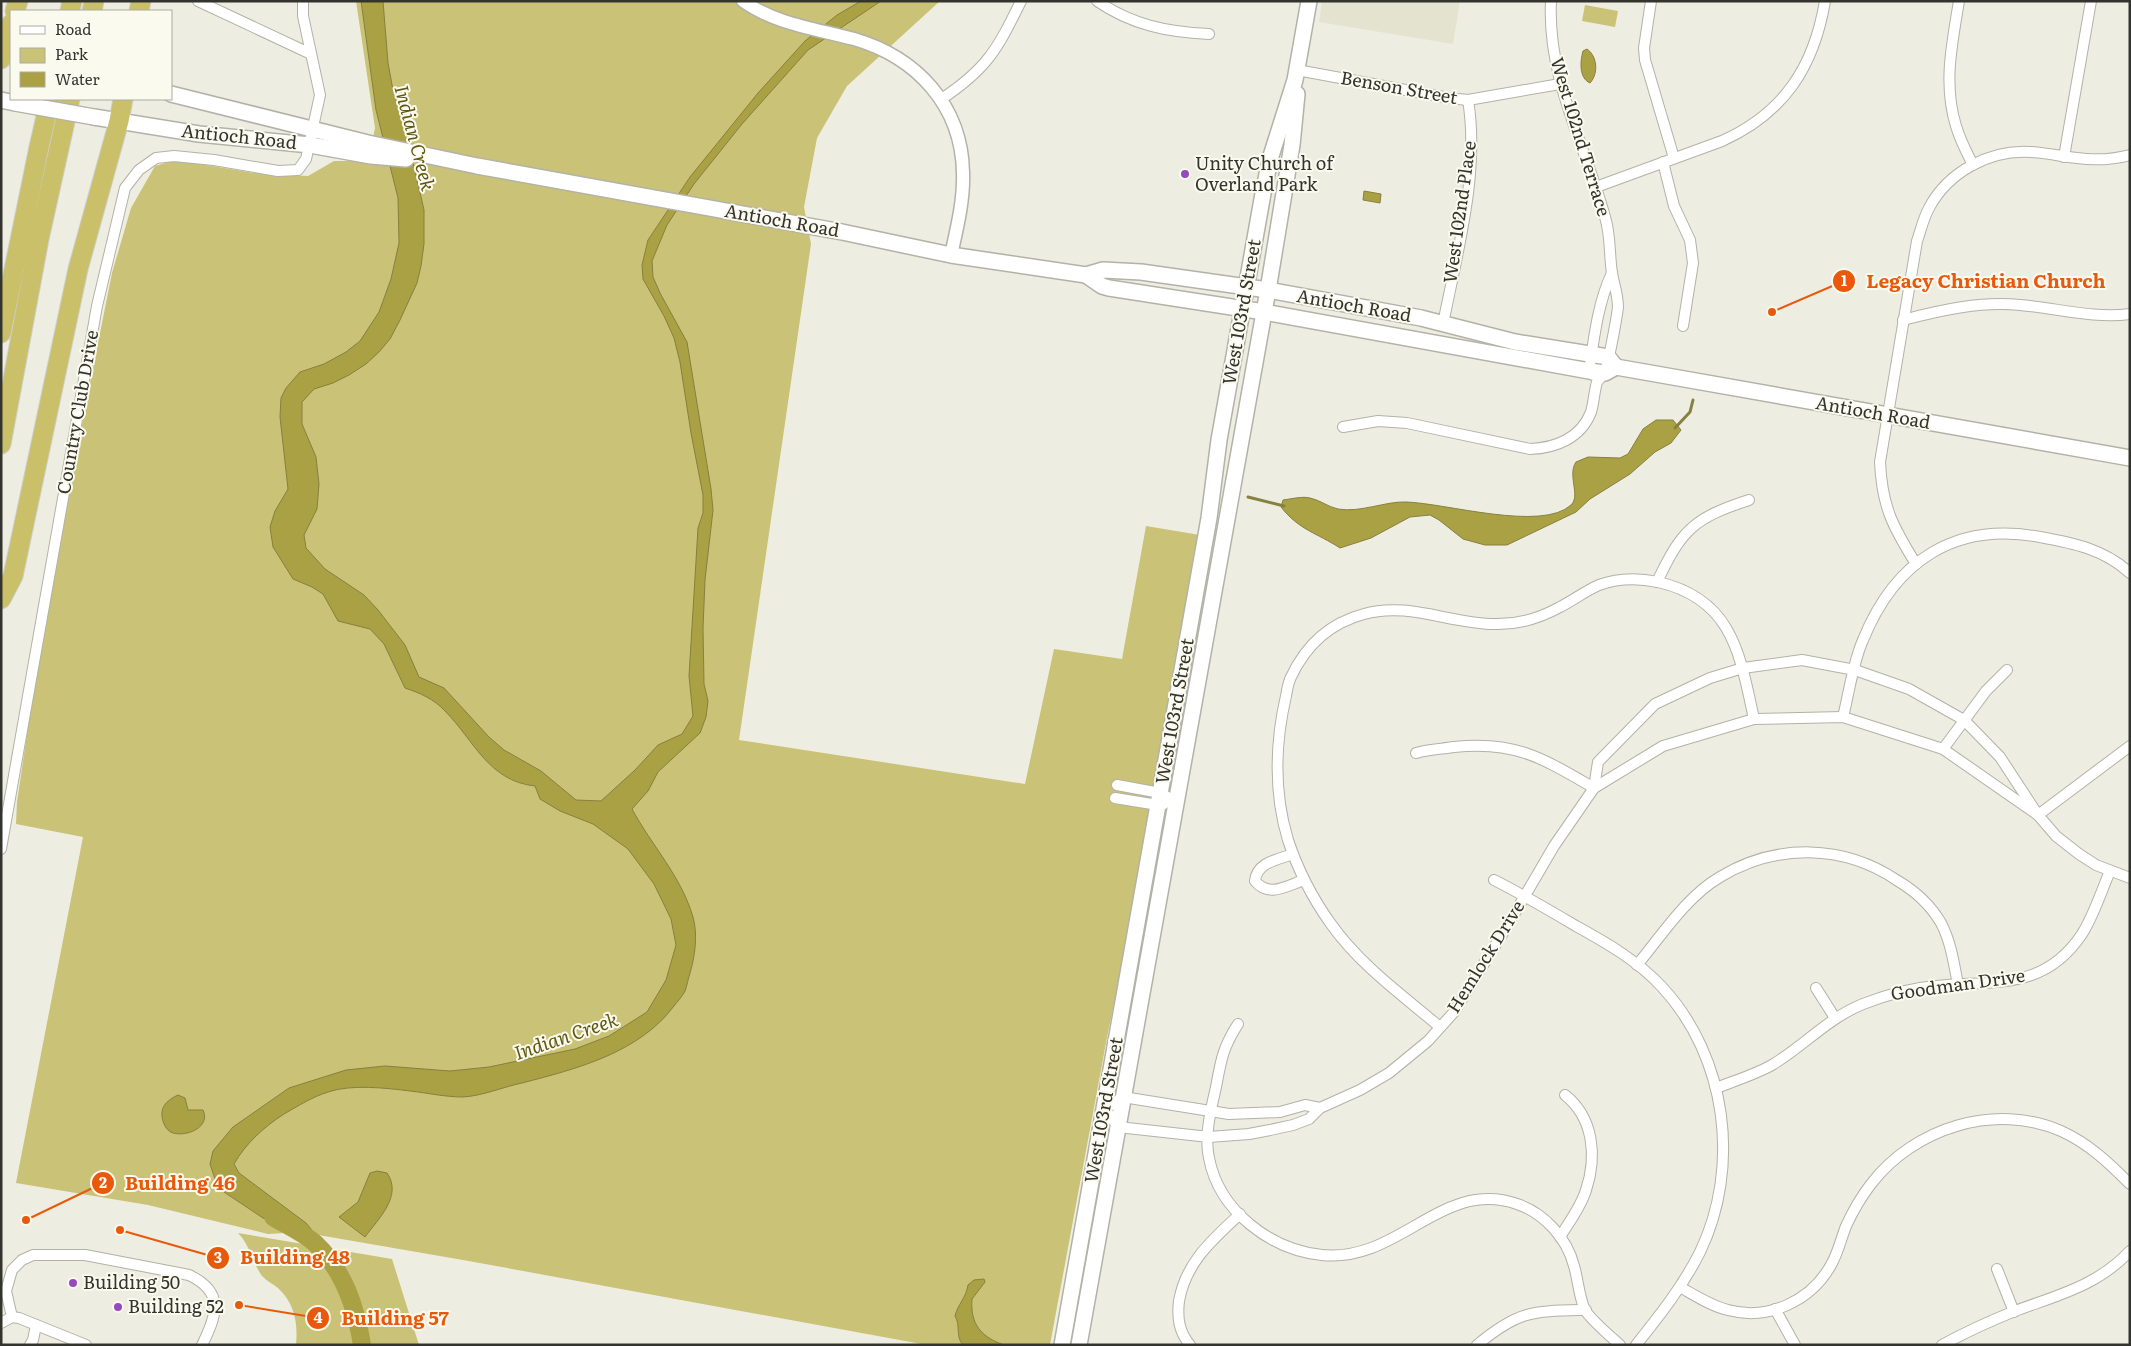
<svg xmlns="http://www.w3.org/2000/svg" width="2131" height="1346" font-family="Literata,serif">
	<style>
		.built { fill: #e4e3d0 }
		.green { fill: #cac276 }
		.water { fill: #aaa144; stroke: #87803e }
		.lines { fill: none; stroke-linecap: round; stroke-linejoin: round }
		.stream { stroke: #87803e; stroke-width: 3 }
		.river { stroke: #aaa144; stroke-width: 18 }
		.minor-casing { stroke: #b3b2a7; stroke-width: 12 }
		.tertiary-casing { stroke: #b3b2a7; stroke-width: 15 }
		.secondary-casing { stroke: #b3b2a7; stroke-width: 18 }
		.motorway-casing { stroke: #cececd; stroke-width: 21 }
		.minor { stroke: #fff; stroke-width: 10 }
		.tertiary { stroke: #fff; stroke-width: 12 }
		.secondary { stroke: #fff; stroke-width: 15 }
		.motorway { stroke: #c9c069; stroke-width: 19 }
		.secondary-bridge-casing { stroke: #b3b2a7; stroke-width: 18; stroke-linecap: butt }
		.secondary-bridge { stroke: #fff; stroke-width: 15 }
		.poi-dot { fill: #9649ba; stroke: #fbfaee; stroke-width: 2 }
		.labels { text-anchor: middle; stroke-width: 4; stroke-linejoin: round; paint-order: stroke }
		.street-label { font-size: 18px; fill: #34342f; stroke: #fbfaee }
		.poi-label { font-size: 18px; fill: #34342f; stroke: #fbfaee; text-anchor: start }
		.water-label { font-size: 19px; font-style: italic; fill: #5f5813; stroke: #fbfaee }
		.leader { fill: none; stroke: #e8590c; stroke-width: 2 }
		.callout-dot { fill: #e8590c; stroke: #fbfaee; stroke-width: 2 }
		.mark-label { font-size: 15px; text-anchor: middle; font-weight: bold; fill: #fff }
		.callout-label { font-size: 19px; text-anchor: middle; font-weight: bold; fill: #e8590c; stroke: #fbfaee; stroke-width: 4; stroke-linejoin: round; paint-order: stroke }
	</style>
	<rect width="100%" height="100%" fill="#eeede1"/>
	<path class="built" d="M1322,1H1460L1453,44L1319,22Z"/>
	<g class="green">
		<path d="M356,1H940L847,86L817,138L804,207L811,244L739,740L1025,784L1054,649L1122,659L1146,526L1200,535L1129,934L1108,1032L1050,1345H927L463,1260L301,1232L268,1234L148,1205L16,1183L83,837L16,824L17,802L35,680L87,398L112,273L131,208L155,166L176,160L254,173L308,176L334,161H368L375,128Z"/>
		<path d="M1585,5L1618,11L1615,27L1582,21Z"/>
		<path d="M238,1233L392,1259L419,1345H296C298,1323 295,1304 278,1288C272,1283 264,1280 260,1273C252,1260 249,1244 238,1233Z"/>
	</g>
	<g class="water">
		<path d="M361,1H383L388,63L393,90L405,127L424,210V244L421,266L417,283L400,320L390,339L379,352L366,364L349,375L333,383L314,389L302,402V424L316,457L319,484L317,509L304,535L306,548L325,569L364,595L378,610L405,645L419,677L444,688L489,737L504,750L541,771L576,800L601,801L635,770L658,745L682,734L693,716L689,676L698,528L703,513V495L691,433L680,362L674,338L664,316L643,279L642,265L648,240L690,177L758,93L805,41L837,15L861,1H881L808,50L742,124L694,184L667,225L652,261L653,277L660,293L687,342L711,489L713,510L705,580L703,628L704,684L708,701L706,717L700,733L658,772L648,791L632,809C652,846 681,876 693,917C698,935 695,956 690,973C688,979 687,986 685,991C682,997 677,1002 674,1006C639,1053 576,1069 522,1083C503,1087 482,1096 463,1097C445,1097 428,1093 410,1091C386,1088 351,1084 328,1092C312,1097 298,1106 284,1114C264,1127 246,1143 234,1164L239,1173L306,1223L316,1235L301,1232L263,1218L218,1188L210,1164L213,1151L233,1127L289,1088L346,1070L385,1066L450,1071L489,1067L575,1049L609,1036L647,1012L666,980L676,945L671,919L654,884L628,849L593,824L560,811L540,799L535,786C488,781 474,740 445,711C434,699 420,693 405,688L384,644L370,629L338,621L323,594L312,587L293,579L273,547L270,527L275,511L288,489L280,417L281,398L286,388L300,372L324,364L346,352L360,341L379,312L391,279L399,243L398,198L376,110Z"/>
		<path d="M1587,49C1597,56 1599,73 1590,83C1579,78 1580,62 1583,51Z"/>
		<path d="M1364,191L1381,194L1380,203L1363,200Z"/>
		<path d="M1656,420H1673L1681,430L1671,443L1655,452L1630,474L1590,499L1576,512L1507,545H1485L1463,539L1439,520L1430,515L1410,517L1371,538L1340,548C1317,533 1299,530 1281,507L1283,500C1291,499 1303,496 1310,498C1320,500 1328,507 1338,509C1360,513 1386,501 1406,502C1445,503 1542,532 1571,505C1581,496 1567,475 1576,462L1588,457L1620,458L1628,454L1643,429Z"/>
		<path d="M178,1095L185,1098L188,1110H203C211,1127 187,1137 173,1133C169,1132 167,1129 165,1126C158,1111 163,1102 178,1095Z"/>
		<path d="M377,1171L387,1173C403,1196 378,1219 365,1237L339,1217L358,1202L370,1173Z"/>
		<path d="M984,1279L985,1282L972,1299C970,1324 981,1337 1004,1345H963C955,1336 961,1326 955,1316C958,1304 966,1298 968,1285L974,1280Z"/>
	</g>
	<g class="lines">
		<g class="stream">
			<path d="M1675,428L1690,412L1693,400"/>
			<path d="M1248,497L1284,506"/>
		</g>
		<path class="river" d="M273,1217C286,1225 304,1233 316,1244C344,1271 356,1307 362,1345"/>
		<defs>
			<g id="minor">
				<path d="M198,1L311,54"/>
				<path d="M1097,1C1132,25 1167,32 1209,34"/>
				<path d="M1651,1L1644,48L1645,60L1674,158"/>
				<path d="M1959,1C1952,44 1943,84 1956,126C1960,140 1967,153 1973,165"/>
				<path d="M1297,70L1449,98L1468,100L1560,84"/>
				<path d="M940,100C987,69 997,50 1021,1"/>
				<path d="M2064,157L2091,1"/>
				<path d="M1663,162L1674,206L1690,240L1693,263L1683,326"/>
				<path d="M1596,187L1722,141C1784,113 1814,67 1825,1"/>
				<path d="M1903,320C1941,310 1981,301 2020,305C2057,308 2093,319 2130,314"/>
				<path d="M1443,324C1457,253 1480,172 1468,100"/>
				<path d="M1593,375L1589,371C1594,338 1598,302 1612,273"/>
				<path d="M1343,427L1378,421L1407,423L1530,449C1556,448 1581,438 1591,412C1594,402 1594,392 1597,382C1599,379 1602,377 1604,374C1608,367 1617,316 1618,307C1618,295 1614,285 1612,273C1609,254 1611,236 1605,217C1585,144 1547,79 1551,1"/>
				<path d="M1916,564C1893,527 1882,507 1880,462L1917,241C1921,230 1923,219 1929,208C1948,172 1990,149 2031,152C2068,155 2091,165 2130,155"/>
				<path d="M1657,582C1682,529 1694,518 1749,500"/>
				<path d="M1843,717C1849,693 1853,662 1863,640C1895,561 1955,521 2040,537C2073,543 2104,549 2130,573"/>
				<path d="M1943,749L1986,691L2007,670"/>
				<path d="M1416,753C1429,749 1442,749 1454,747C1515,740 1544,759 1594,788"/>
				<path d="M1117,785L1160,793L1175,801"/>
				<path d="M1594,788L1598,762L1655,704L1710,678L1743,668L1802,660L1855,670L1909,689L1964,720L2000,757L2038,815L2056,836L2079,854L2096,865L2130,878"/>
				<path d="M1115,798L1158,805L1164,804"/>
				<path d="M2038,815L2130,746"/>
				<path d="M1,849L97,306L125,188L139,170L156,158L174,156L214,160L278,171L298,170L306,159L320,95L303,16V1"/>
				<path d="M1293,854C1277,860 1257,862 1255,881C1269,898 1286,886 1304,880"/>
				<path d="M1494,880C1522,894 1549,910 1576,926C1607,943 1638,961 1662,987C1727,1057 1741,1167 1700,1252C1683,1286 1660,1315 1636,1345"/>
				<path d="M1637,965C1662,935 1686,897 1720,877C1776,843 1844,844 1898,881C1915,891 1931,906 1941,923C1951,942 1954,964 1958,985"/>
				<path d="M1816,988L1835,1018"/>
				<path d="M1238,1024C1223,1047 1221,1060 1216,1087C1211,1109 1204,1136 1209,1158C1219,1211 1271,1250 1322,1255C1399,1263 1442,1178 1517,1204C1544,1213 1567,1238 1574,1266C1578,1279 1579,1297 1585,1310C1591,1320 1610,1336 1620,1345"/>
				<path d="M1440,1027C1402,995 1360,965 1331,924C1313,899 1298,870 1288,840C1274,794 1275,743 1286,696C1287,690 1288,683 1291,677C1306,645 1330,623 1364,614C1408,601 1453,625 1498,624C1519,624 1542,617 1560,607C1574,600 1585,591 1599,585C1618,578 1639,578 1658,582C1733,599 1740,655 1754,719"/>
				<path d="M1716,1088C1734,1081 1754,1075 1772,1065C1804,1046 1828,1018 1863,1004C1886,995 1911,988 1936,986C1995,980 2044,991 2082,934C2094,915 2101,892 2110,871"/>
				<path d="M1320,1108L1305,1105L1280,1112L1229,1114L1123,1097L1105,1109L1118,1127L1209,1137L1249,1134L1270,1130L1293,1125L1309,1119L1320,1108L1360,1090L1389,1073L1428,1041L1454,1012L1509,923L1554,846L1594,788L1663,746L1754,719L1843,717L1943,749L2038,815"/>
				<path d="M1560,1237C1569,1222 1581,1207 1586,1190C1597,1157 1594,1118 1565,1095"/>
				<path d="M1997,1269L2014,1312"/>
				<path d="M1680,1287C1696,1296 1711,1306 1728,1310C1768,1321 1811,1301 1831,1265C1838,1253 1841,1239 1846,1226C1853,1211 1861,1197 1871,1184C1914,1128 1995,1102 2061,1131C2088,1143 2109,1163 2130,1184"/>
				<path d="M1775,1309L1795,1345"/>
				<path d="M12,1317L6,1291L12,1270L22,1260L33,1255H85L189,1275C225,1292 217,1315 202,1345"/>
				<path d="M1,1323L12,1317L19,1318L86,1345"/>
				<path d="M30,1345L33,1340L36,1325"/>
				<path d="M1190,1345C1179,1332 1177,1318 1179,1301C1186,1262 1212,1240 1240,1214"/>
				<path d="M1477,1345C1519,1310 1533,1311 1586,1310"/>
				<path d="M1942,1345C1966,1332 1990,1321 2015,1311C2058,1295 2097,1286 2130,1251"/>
			</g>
			<path id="tertiary" d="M743,1C775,24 817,29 854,39C916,57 962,105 963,173C964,200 957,228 951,255"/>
			<g id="secondary">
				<path d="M171,94L368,143L477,166L842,232L951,255L1086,275L1103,270L1141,272L1268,290L1421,318L1515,342L1608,357L1616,367"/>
				<path d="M1,100L15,103"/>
				<path d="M94,117L199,134L310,145L371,156L406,159"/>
				<path d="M1086,275L1102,286L1109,288L1264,312L1589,371L1605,373L1616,367L1673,377L2130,458"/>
				<path d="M1062,1345L1209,518L1219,440L1264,188L1271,156L1295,80L1309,1"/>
				<path d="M1079,1345L1268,290L1292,145L1297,94"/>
			</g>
			<g id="motorway">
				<path d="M15,11L18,1"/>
				<path d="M70,11L72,1"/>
				<path d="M92,11L94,1"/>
				<path d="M139,11L141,1"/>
				<path d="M1,59L11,24"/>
				<path d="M1,333L39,147L50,99"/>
				<path d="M1,444L39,239L70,99"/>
				<path d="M1,599L13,576L78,269L119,121L123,99"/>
			</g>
		</defs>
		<use href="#minor" class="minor-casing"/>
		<use href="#tertiary" class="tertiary-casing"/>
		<use href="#secondary" class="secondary-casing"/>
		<use href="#motorway" class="motorway-casing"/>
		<use href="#minor" class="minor"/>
		<use href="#tertiary" class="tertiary"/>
		<use href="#secondary" class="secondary"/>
		<use href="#motorway" class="motorway"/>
		<defs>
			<path id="secondary-bridge" d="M15,103L94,117"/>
		</defs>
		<use href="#secondary-bridge" class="secondary-bridge-casing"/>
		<use href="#secondary-bridge" class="secondary-bridge"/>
	</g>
	<g class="poi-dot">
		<circle cx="1185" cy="174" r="5"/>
		<circle cx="73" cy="1283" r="5"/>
		<circle cx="118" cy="1307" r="5"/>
	</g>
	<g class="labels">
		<g class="street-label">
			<text transform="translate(1399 88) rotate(10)" y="6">Benson Street</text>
			<text transform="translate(239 137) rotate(6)" y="6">Antioch Road</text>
			<text transform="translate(1580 137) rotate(73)" y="6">West 102nd Terrace</text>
			<text transform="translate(1460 212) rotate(-82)" y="6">West 102nd Place</text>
			<text transform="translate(782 221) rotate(10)" y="6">Antioch Road</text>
			<text transform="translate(1354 306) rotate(10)" y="6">Antioch Road</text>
			<text transform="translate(1242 312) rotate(-80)" y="6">West 103rd Street</text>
			<text transform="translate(78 412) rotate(-80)" y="6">Country Club Drive</text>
			<text transform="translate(1873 413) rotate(10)" y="6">Antioch Road</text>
			<text transform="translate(1175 711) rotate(-80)" y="6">West 103rd Street</text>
			<text transform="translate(1486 957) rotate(-58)" y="6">Hemlock Drive</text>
			<text transform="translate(1958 985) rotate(-8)" y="6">Goodman Drive</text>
			<text transform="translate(1104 1110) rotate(-80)" y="6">West 103rd Street</text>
		</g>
		<g class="poi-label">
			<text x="1195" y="170">Unity Church of<tspan x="1195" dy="21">Overland Park</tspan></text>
			<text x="83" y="1289">Building 50</text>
			<text x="128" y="1313">Building 52</text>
		</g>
		<g class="water-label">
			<text transform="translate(415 138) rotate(75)" y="7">Indian Creek</text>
			<text transform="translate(566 1036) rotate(-19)" y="7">Indian Creek</text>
		</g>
	</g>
	<path class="leader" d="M1772 312L1844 281M26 1220L103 1183M120 1230L218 1258M239 1305L318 1318"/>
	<g class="callout-dot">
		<circle cx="1772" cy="312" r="5"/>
		<circle cx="26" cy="1220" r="5"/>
		<circle cx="120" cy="1230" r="5"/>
		<circle cx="239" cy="1305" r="5"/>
		<circle cx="1844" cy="281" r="12"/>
		<circle cx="103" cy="1183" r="12"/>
		<circle cx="218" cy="1258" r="12"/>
		<circle cx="318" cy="1318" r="12"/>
	</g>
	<g class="mark-label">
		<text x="1844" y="286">1</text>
		<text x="103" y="1188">2</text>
		<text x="218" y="1263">3</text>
		<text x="318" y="1323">4</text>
	</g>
	<g class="callout-label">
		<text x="1986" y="288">Legacy Christian Church</text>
		<text x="180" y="1190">Building 46</text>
		<text x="295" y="1264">Building 48</text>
		<text x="395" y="1325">Building 57</text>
	</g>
	<rect width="2131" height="1346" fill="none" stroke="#34342f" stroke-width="5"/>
	<rect x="10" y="10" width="162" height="90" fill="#fbfaee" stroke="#ababa2"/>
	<rect x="20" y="26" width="25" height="8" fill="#ffffff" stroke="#ababa2"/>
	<text x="55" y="35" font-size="15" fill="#34342f">Road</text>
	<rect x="20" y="48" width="25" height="15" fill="#cac276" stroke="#ababa2"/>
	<text x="55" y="60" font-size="15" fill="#34342f">Park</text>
	<rect x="20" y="72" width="25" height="15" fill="#aaa144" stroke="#ababa2"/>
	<text x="55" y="85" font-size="15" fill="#34342f">Water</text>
</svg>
